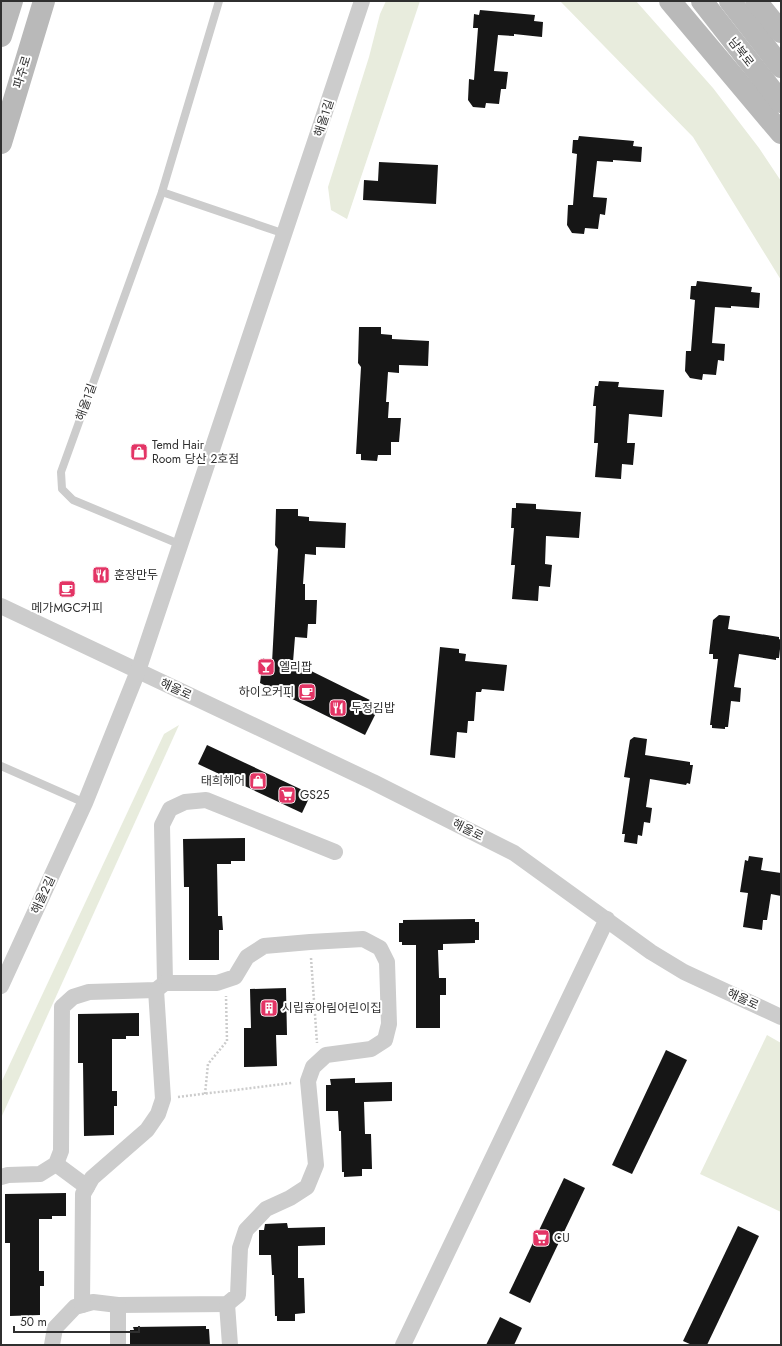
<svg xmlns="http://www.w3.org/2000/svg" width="782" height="1346" font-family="Jost,'Noto Sans KR',sans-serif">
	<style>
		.green { fill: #e8ecdd }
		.building { fill: #161616 }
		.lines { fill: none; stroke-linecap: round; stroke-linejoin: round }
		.path { stroke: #ccc; stroke-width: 2.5; stroke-dasharray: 2 2; stroke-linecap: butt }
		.lane { stroke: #ccc; stroke-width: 8 }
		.street { stroke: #ccc; stroke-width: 16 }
		.secondary { stroke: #b9b9b9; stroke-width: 22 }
		.labels { text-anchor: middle; stroke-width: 4; stroke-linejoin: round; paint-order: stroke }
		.street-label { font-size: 12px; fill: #2f2f2f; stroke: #fff }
		.poi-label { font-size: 12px; fill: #2f2f2f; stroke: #fff; text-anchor: start }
	</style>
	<rect width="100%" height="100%" fill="#fff"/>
	<g class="green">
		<path d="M386,1H420L347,219L331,210L328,187L369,57L380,14Z"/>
		<path d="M560,1H636L713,88L759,148L781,181V280L693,137Z"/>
		<path d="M179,725L1,1118V1083L164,734Z"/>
		<path d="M767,1035L781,1043V1212L700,1174Z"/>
	</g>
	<g class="building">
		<path d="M480,10L535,15L534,21L543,22L542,37L514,34V36L498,35L494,71L508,72L506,89H501L499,104L486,103L485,108L473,107L468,100L469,79L474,80L478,28H473L474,14L479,15Z"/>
		<path d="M579,136L634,141L633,146L642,147L641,162L613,160V162L597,161L593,197L607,198L605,215L600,214L598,229L585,228L584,234L572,233L567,225L568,205H573L577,154L572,153L573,140H578Z"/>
		<path d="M379,162L438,165L436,204L363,200L364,180L378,181Z"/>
		<path d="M697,281L752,287L751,292L760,293L759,308L731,306V308L715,307L712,343L725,344L724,361L718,360L716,375L703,374L702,380L690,378L685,371L686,351H691L695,300L690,299L691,286H696Z"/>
		<path d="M359,327H381V334L392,335V339L429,341L428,366L399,365V373L388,372L386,402H389L388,418H401L399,442H391V455H378L377,461L361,460V454H356L361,367L358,363Z"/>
		<path d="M599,381L619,382L618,387L664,390L662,417L629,414L627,443H635L633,465L622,464L621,479L595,477L598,443H594L596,406H593L595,386H598Z"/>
		<path d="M516,503L536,504V509L581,512L579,538L546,536L545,564L552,565L550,587L539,586L538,601L512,599L515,565H511L514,528H511L512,508H516Z"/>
		<path d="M276,509H298V516L309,517V521L346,523L345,548L316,547V555L305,554L303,584H305V600H317L316,624H308L307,638L295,637L293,662L380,705L365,735L260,683L263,658L272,663L278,549L275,545Z"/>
		<path d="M719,615L730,616L728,629L779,637V639L781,640L779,658H776V660L739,654L734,687L741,688L740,702L731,701L728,727H725V729L712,728V725H710L718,659H713V654H709L713,620Z"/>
		<path d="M440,647L459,649V653L466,654L465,661L507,665L504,691L482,689L481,692H476L474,721H468L467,733L457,732L455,758L430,755Z"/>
		<path d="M634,737L647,739L645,755L690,762V765H693L690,784L687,783L686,785L650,779L646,807L652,808L650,823L644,822L642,836L638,835L637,844L624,842L625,834H622L630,778L624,777L630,740Z"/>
		<path d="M207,745L311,794L302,813L198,764Z"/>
		<path d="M245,838V861H231V864H217L218,916H222L223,930H219V960H189V887H184L183,839Z"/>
		<path d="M749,856L763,858L761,870L781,873V896L771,894L767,920H763L762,930L743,927L748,893L740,892L745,860L748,861Z"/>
		<path d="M475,919V922H479V940H475V943L443,944V950H438L439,978H446V995H440V1028H416V945H402V942H399V923H403V920Z"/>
		<path d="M286,988L287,1035H276L277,1066L244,1067V1028H251L250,989Z"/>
		<path d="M139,1013V1036H126V1039H112V1091H117V1106H114V1135L84,1136L83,1063H78V1014Z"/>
		<path d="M666,1050L687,1060L632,1174L612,1165Z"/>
		<path d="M355,1078V1083L392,1082V1101L364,1102L365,1134H371L372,1169H362V1176L344,1177V1172H342L341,1131H339L338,1111H326V1085H331L330,1079Z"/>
		<path d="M564,1178L585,1188L530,1303L509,1293Z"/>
		<path d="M66,1193V1216H52V1219H39V1271H44V1286H40V1315L10,1316V1243H5V1194Z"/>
		<path d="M287,1223L288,1228L325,1227V1245L298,1246V1278H304L305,1313L295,1314V1321H277V1316H275L274,1275H272L271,1255H259V1230H264L265,1224Z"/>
		<path d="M738,1226L759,1236L707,1345H692L683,1341Z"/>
		<path d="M500,1317L522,1328L514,1345H486Z"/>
		<path d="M206,1326V1329H209L210,1345H130V1330H134L133,1327Z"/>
	</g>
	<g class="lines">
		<g class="path">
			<path d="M311,958L317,1043"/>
			<path d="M205,1094L208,1064L227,1041L226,996"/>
			<path d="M178,1097L292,1083"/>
		</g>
		<g class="lane">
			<path d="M162,192L285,234"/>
			<path d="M179,544L73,500L62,489L61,472L162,192L219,1"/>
			<path d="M1,766L85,803"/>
		</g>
		<g class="street">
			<path d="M1,606L373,782L514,853L651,952L684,972L781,1017"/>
			<path d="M165,983L162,825L170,809L185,802L206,800L335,852"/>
			<path d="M1,986L85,803L138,671L362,1"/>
			<path d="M56,1164L87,1187"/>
			<path d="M1,1177L8,1175L40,1174L56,1164L61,1151L62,1007L73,997L89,992L156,990L165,983H217L235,977L247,957L264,946L310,942L363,939L380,948L387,962L389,1024L385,1040L371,1049L326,1055L313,1067L308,1081L316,1165L307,1187L290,1198L266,1209L246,1230L240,1248L238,1295L227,1304L118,1305L93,1302L75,1307L55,1328L52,1345"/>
			<path d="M227,1304L230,1345"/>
			<path d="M82,1305L83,1194L92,1178L147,1130L158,1114L163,1099L156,990"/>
			<path d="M118,1305V1345"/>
			<path d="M403,1345L607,919"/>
		</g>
		<g class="secondary">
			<path d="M670,1L781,133"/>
			<path d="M702,1L781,102"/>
			<path d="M730,1L781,67"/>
			<path d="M756,1L781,32"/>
			<path d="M1,36L12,1"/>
			<path d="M1,143L44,1"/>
		</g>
	</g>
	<defs>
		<symbol id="shop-square" viewBox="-11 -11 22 22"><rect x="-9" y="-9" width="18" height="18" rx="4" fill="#e33465" stroke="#fff"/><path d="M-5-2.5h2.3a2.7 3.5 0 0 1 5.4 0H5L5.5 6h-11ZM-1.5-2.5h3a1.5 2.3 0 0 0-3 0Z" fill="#fff"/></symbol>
		<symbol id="restaurant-square" viewBox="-11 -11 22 22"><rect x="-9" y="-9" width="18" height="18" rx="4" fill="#e33465" stroke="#fff"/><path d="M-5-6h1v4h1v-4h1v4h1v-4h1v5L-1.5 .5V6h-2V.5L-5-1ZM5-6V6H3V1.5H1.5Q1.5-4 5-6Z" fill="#fff"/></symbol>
		<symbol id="cafe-square" viewBox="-11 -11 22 22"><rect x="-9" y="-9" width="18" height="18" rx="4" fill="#e33465" stroke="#fff"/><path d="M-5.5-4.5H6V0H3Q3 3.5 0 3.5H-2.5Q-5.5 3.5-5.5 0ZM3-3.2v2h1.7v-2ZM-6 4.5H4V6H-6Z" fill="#fff"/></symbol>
		<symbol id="bar-square" viewBox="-11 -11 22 22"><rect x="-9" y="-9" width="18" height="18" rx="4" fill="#e33465" stroke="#fff"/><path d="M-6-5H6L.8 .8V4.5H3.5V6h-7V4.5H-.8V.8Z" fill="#fff"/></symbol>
		<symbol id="supermarket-square" viewBox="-11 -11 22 22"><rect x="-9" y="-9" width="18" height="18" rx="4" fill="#e33465" stroke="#fff"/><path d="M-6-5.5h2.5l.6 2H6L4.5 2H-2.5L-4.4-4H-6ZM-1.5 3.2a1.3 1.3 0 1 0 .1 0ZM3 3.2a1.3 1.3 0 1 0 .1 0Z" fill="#fff"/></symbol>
		<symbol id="building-square" viewBox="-11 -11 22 22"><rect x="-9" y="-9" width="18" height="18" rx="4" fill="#e33465" stroke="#fff"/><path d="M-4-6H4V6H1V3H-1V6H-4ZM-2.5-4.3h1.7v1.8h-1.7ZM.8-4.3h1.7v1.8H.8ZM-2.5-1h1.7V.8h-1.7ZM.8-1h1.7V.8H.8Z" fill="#fff"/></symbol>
	</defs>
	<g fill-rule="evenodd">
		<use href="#shop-square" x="129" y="442" width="20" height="20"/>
		<use href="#restaurant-square" x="91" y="565" width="20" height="20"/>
		<use href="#cafe-square" x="57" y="579" width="20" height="20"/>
		<use href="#bar-square" x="256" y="657" width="20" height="20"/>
		<use href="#cafe-square" x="297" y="682" width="20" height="20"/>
		<use href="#restaurant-square" x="328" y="698" width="20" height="20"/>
		<use href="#shop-square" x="248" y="771" width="20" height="20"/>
		<use href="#supermarket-square" x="277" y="785" width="20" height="20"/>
		<use href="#building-square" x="259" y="998" width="20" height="20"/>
		<use href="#supermarket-square" x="531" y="1228" width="20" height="20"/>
	</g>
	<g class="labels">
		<g class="street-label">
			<text transform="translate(741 52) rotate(52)" y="4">남북로</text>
			<text transform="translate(22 72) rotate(-73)" y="4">파주로</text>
			<text transform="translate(324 118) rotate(-72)" y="4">해올1길</text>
			<text transform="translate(86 402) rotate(-70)" y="4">해올1길</text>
			<text transform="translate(176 689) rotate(25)" y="4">해올로</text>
			<text transform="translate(468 830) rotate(27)" y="4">해올로</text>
			<text transform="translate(43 895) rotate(-65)" y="4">해올2길</text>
			<text transform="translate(743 999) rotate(25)" y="4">해올로</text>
		</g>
		<g class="poi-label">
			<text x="152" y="449">Temd Hair<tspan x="152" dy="14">Room 당산 2호점</tspan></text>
			<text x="114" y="579">훈장만두</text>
			<text x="67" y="612" text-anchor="middle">메가MGC커피</text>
			<text x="279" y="671">엘리팝</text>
			<text x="294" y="696" text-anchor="end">하이오커피</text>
			<text x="351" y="712">두정김밥</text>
			<text x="245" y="785" text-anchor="end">태희헤어</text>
			<text x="300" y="799">GS25</text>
			<text x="282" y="1012">시립휴아림어린이집</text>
			<text x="554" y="1242">CU</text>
		</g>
	</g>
	<rect width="782" height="1346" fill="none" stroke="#2f2f2f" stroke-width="4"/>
	<path d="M14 1326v6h125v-6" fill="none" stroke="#2f2f2f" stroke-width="2"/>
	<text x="20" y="1326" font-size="12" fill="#2f2f2f" stroke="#ffffff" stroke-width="3" paint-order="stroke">50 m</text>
</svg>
